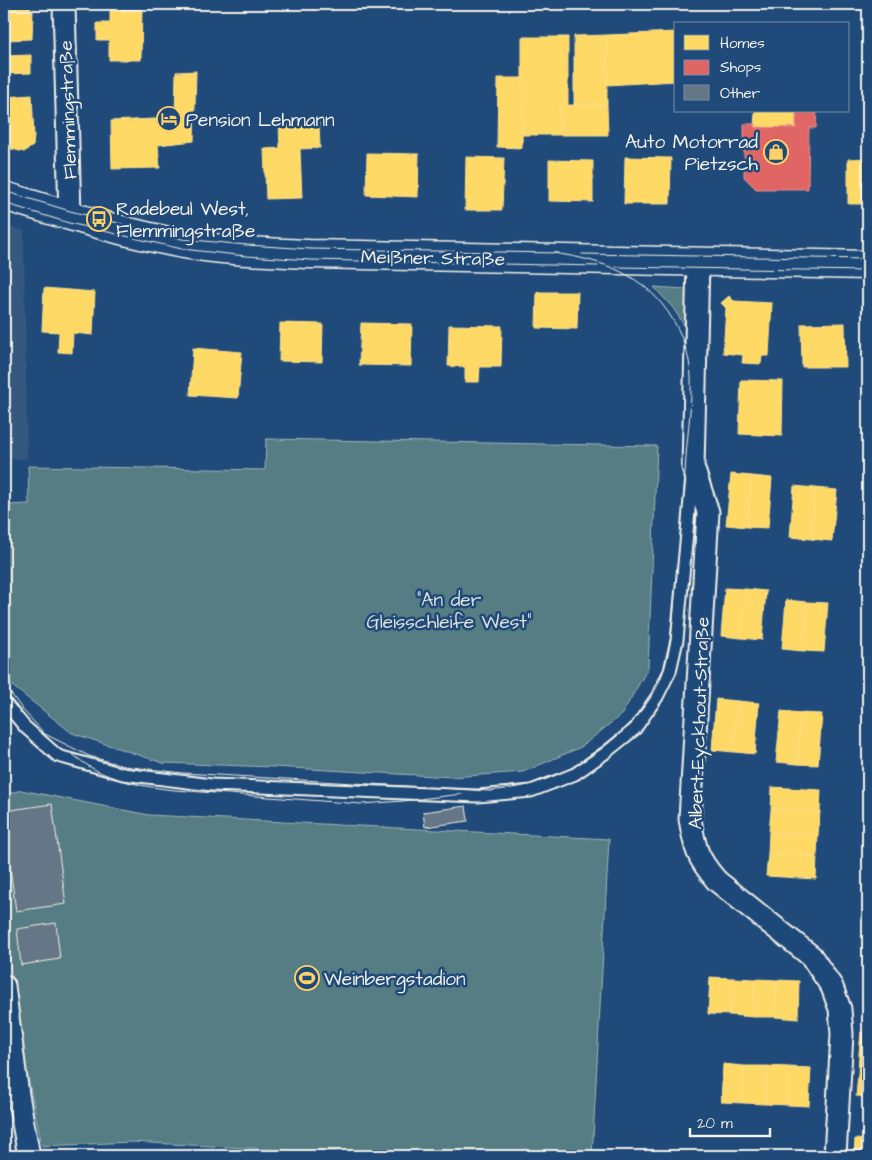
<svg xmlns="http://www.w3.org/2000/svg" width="872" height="1160" font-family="'Architects Daughter',sans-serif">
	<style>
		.built { fill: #34587e }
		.green { fill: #557d83; stroke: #a4b7b6 }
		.homes { fill: #ffd966; stroke: #fce08d }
		.shops { fill: #e06666; stroke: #e6908d }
		.building { fill: #657786; stroke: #f4f1e8 }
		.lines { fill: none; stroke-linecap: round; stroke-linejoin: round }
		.service-casing { stroke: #f4f1e8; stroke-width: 15 }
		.minor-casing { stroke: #f4f1e8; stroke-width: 25 }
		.secondary-casing { stroke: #f4f1e8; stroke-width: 31 }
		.service { stroke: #1f4a7a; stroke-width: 11 }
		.minor { stroke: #1f4a7a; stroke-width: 21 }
		.secondary { stroke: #1f4a7a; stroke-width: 28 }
		.tram { stroke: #f4f1e8; stroke-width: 1 }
		.labels { text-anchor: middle; stroke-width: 5; stroke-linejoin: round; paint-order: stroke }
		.street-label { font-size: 19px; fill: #f4f1e8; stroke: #1f4a7a }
		.poi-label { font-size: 19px; fill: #f4f1e8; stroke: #1f4a7a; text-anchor: start }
		.park-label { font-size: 19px; fill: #dce0d9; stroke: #1f4a7a }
	</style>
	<rect width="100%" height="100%" fill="#1f4a7a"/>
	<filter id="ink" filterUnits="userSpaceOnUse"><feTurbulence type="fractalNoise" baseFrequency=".02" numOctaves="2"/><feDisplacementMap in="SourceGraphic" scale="10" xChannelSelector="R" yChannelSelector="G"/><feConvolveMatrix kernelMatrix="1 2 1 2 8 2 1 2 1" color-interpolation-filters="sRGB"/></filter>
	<g filter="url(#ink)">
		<path class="built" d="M4,225L24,231L27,459H4Z"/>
		<g class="green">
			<path d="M654,287L686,289V328L673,308Z"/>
			<path d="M266,439L657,446L648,668L622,714L581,747L523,772L452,777L274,767L163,763L72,733L11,685L4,670V505L29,504L28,466L265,470Z"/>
			<path d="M21,790L149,815L609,839L592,1156H400L132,1142L42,1146L20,1039L4,917V795Z"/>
		</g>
		<g class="homes">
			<path d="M4,4H30L31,11H33L32,39L4,40Z"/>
			<path d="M110,8H142L141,60H109V40H97V23H110Z"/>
			<path d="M676,32V81L607,85V35Z"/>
			<path d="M607,35V105H574V36Z"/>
			<path d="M522,37H568V106L560,105V135H522Z"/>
			<path d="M31,55V73L4,74V56Z"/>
			<path d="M196,71L194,141L158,145L160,168L112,169L111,121L175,118L176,72Z"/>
			<path d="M498,78H523L522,148L497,147Z"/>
			<path d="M32,95L34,136L33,146L24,152L4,147V97Z"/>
			<path d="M560,105H607L608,135H560Z"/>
			<path d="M755,111H796V128L754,127Z"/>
			<path d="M319,123L320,148L300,149L302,198L266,199L264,149L280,148L279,125Z"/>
			<path d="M367,153L419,154L418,197L366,195Z"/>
			<path d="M466,157L504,158L502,210H465Z"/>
			<path d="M625,157L671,158L670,204H624Z"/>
			<path d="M868,158V204H848V159Z"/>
			<path d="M549,160L593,161V202L549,201Z"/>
			<path d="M44,288L95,292L93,335L73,333L72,353L58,352L59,332L42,331Z"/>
			<path d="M537,292H578L577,329L536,328Z"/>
			<path d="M729,296L734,301L772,303L769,356H762L761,364L742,363L743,355L723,353L726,308L721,303Z"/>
			<path d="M280,323L323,324L322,362L279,361Z"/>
			<path d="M361,323L412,324L411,366L359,365Z"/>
			<path d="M845,323L846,367H802L801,324Z"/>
			<path d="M449,325L502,326L501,367H480L479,382H465V367L448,366Z"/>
			<path d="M193,348L242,352L238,398L190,395Z"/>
			<path d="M741,380L783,381L782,436L739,434Z"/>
			<path d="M731,474L752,476L747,527L726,525Z"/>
			<path d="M752,476L772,478L768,528L747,527Z"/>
			<path d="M794,486L815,488L811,539L790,537Z"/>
			<path d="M815,488L837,490L832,541L811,539Z"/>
			<path d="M725,588L746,589L741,638L721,636Z"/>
			<path d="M746,589L766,591L762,640L741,638Z"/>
			<path d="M786,600L807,602L803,651L782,649Z"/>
			<path d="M807,602L828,603L824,652L803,651Z"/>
			<path d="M716,699L738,701L734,752L712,750Z"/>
			<path d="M738,701L759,703L755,754L734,752Z"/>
			<path d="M781,711L801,713L797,764L776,762Z"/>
			<path d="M801,713L822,714L818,765L797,764Z"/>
			<path d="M772,787L821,790L820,812L771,810Z"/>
			<path d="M771,810L820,812L818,835L769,832Z"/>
			<path d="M769,832L818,835L817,857L768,854Z"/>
			<path d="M768,854L817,857L816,879L766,876Z"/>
			<path d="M867,920H868V942H866Z"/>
			<path d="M866,942H868V965H864Z"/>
			<path d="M864,965H868V987H862Z"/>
			<path d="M710,977L732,978L730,1015L708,1014Z"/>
			<path d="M732,978L755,979L753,1017L730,1015Z"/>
			<path d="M755,979L777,980L775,1017H753Z"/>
			<path d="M777,980L799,981L798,1019L775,1017Z"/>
			<path d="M861,1032H868V1054L859,1053Z"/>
			<path d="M859,1053L868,1054V1075L858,1074Z"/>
			<path d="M723,1064L744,1066L743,1103L721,1102Z"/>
			<path d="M744,1066H767L765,1104L743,1103Z"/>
			<path d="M767,1066L789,1067L787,1105L765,1104Z"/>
			<path d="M789,1067L811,1068L809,1106L787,1105Z"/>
			<path d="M858,1074L868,1075V1097L856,1096Z"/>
			<path d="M855,1139L868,1140V1156H854Z"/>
			<path d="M717,1152L740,1153L739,1156H717Z"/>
			<path d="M740,1153L762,1154V1156H739Z"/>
			<path d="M762,1154L784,1155V1156H762Z"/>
		</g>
		<g class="shops">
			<path d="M796,111H817L816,128H809L808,189H756L744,177V124H755L754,127L796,128Z"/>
			<path d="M4,245L9,251V332H4Z"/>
		</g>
		<g class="building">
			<path d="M52,804L66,904L16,911L4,825V811Z"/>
			<path d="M466,806L468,821L425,827L423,812Z"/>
			<path d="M56,923L60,959L21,965L17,929Z"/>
		</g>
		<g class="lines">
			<defs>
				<path id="service" d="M4,702L25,727L58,756L123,774L212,785L478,796L531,791L575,774L605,753L635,729L657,697L670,671L677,640L692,478"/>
				<g id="minor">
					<path d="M64,4L70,216"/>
					<path d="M698,261L693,467L708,512L690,819C695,849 697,858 717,881L811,956L832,987L840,1009L842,1034L835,1156"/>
					<path d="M4,986L18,1095L29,1156"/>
				</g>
				<path id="secondary" d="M4,196C63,214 123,233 184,244C225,251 267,252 309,254L868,265"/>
			</defs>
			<use href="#service" class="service-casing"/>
			<use href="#minor" class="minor-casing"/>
			<use href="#secondary" class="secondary-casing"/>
			<use href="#service" class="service"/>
			<use href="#minor" class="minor"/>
			<use href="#secondary" class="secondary"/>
			<g class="tram">
				<path d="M4,191L70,211L182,239L247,245L311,249L559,253"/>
				<path d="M4,203L69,223L182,249L246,256L311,260L598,266"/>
				<path d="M582,254L868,259"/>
				<path d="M616,267L868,271"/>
				<path d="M4,684L22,709L45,734L89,756L124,766L183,773L490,791C503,789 516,788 528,785C577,772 626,737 653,694C673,660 673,619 676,580C680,539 684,498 686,456C688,430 692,403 691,377C690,357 683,337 673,320C646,274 602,260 553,253"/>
				<path d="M71,753C77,758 84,763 90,767C116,782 146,787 175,790L362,804L403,801L462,794"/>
			</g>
		</g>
	</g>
	<defs>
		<symbol id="hotel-ring" viewBox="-11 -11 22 22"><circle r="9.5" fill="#1f4a7a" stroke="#ffd166" stroke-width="1.5"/><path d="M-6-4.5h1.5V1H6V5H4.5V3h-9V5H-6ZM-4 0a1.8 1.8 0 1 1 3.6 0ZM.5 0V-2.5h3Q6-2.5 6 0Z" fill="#ffd166"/></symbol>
		<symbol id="shop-ring" viewBox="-11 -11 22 22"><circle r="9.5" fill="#1f4a7a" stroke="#ffd166" stroke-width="1.5"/><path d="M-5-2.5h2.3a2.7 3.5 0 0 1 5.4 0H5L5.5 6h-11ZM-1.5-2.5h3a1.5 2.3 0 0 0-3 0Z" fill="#ffd166"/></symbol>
		<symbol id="bus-ring" viewBox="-11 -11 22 22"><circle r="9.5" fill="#1f4a7a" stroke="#ffd166" stroke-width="1.5"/><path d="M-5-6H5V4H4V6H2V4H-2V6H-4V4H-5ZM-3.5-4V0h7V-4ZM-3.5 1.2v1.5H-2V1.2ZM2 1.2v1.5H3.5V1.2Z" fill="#ffd166"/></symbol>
		<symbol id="stadium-ring" viewBox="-11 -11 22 22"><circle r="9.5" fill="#1f4a7a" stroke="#ffd166" stroke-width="1.5"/><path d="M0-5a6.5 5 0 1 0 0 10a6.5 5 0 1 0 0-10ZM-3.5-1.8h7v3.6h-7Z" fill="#ffd166"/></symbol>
	</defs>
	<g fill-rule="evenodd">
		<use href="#hotel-ring" x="155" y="105" width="28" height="28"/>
		<use href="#shop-ring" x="762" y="138" width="28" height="28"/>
		<use href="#bus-ring" x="85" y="205" width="28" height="28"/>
		<use href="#stadium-ring" x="293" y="964" width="28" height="28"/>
	</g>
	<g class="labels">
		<g class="street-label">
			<text transform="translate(67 110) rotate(-92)" y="7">Flemmingstraße</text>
			<text transform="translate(433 257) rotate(1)" y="7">Meißner Straße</text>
			<text transform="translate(698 723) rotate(-88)" y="7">Albert-Eyckhout-Straße</text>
		</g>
		<g class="poi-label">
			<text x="186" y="126">Pension Lehmann</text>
			<text x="758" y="148" text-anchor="end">Auto Motorrad<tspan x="758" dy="22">Pietzsch</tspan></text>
			<text x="116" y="215">Radebeul West,<tspan x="116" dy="22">Flemmingstraße</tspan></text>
			<text x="324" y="985">Weinbergstadion</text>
		</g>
		<g class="park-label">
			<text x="449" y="606">"An der<tspan x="449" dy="22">Gleisschleife West"</tspan></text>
		</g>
	</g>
	<rect width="872" height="1160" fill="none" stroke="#1f4a7a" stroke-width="20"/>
	<rect x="10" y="10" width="852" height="1140" fill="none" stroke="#f4f1e8" stroke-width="2" filter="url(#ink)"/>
	<rect x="674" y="22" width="175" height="90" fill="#1f4a7a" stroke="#748da6"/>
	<rect x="684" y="35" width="25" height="15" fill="#ffd966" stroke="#748da6"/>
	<text x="720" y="48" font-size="15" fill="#f4f1e8">Homes</text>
	<rect x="684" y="60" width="25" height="15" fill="#e06666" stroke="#748da6"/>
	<text x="720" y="72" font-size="15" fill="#f4f1e8">Shops</text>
	<rect x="684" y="85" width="25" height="15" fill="#657786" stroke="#748da6"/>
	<text x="720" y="98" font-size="15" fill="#f4f1e8">Other</text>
	<path d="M690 1128v8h80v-8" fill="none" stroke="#f4f1e8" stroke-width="2.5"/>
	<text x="697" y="1128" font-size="15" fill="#f4f1e8" stroke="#1f4a7a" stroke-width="4" paint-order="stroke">20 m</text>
</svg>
